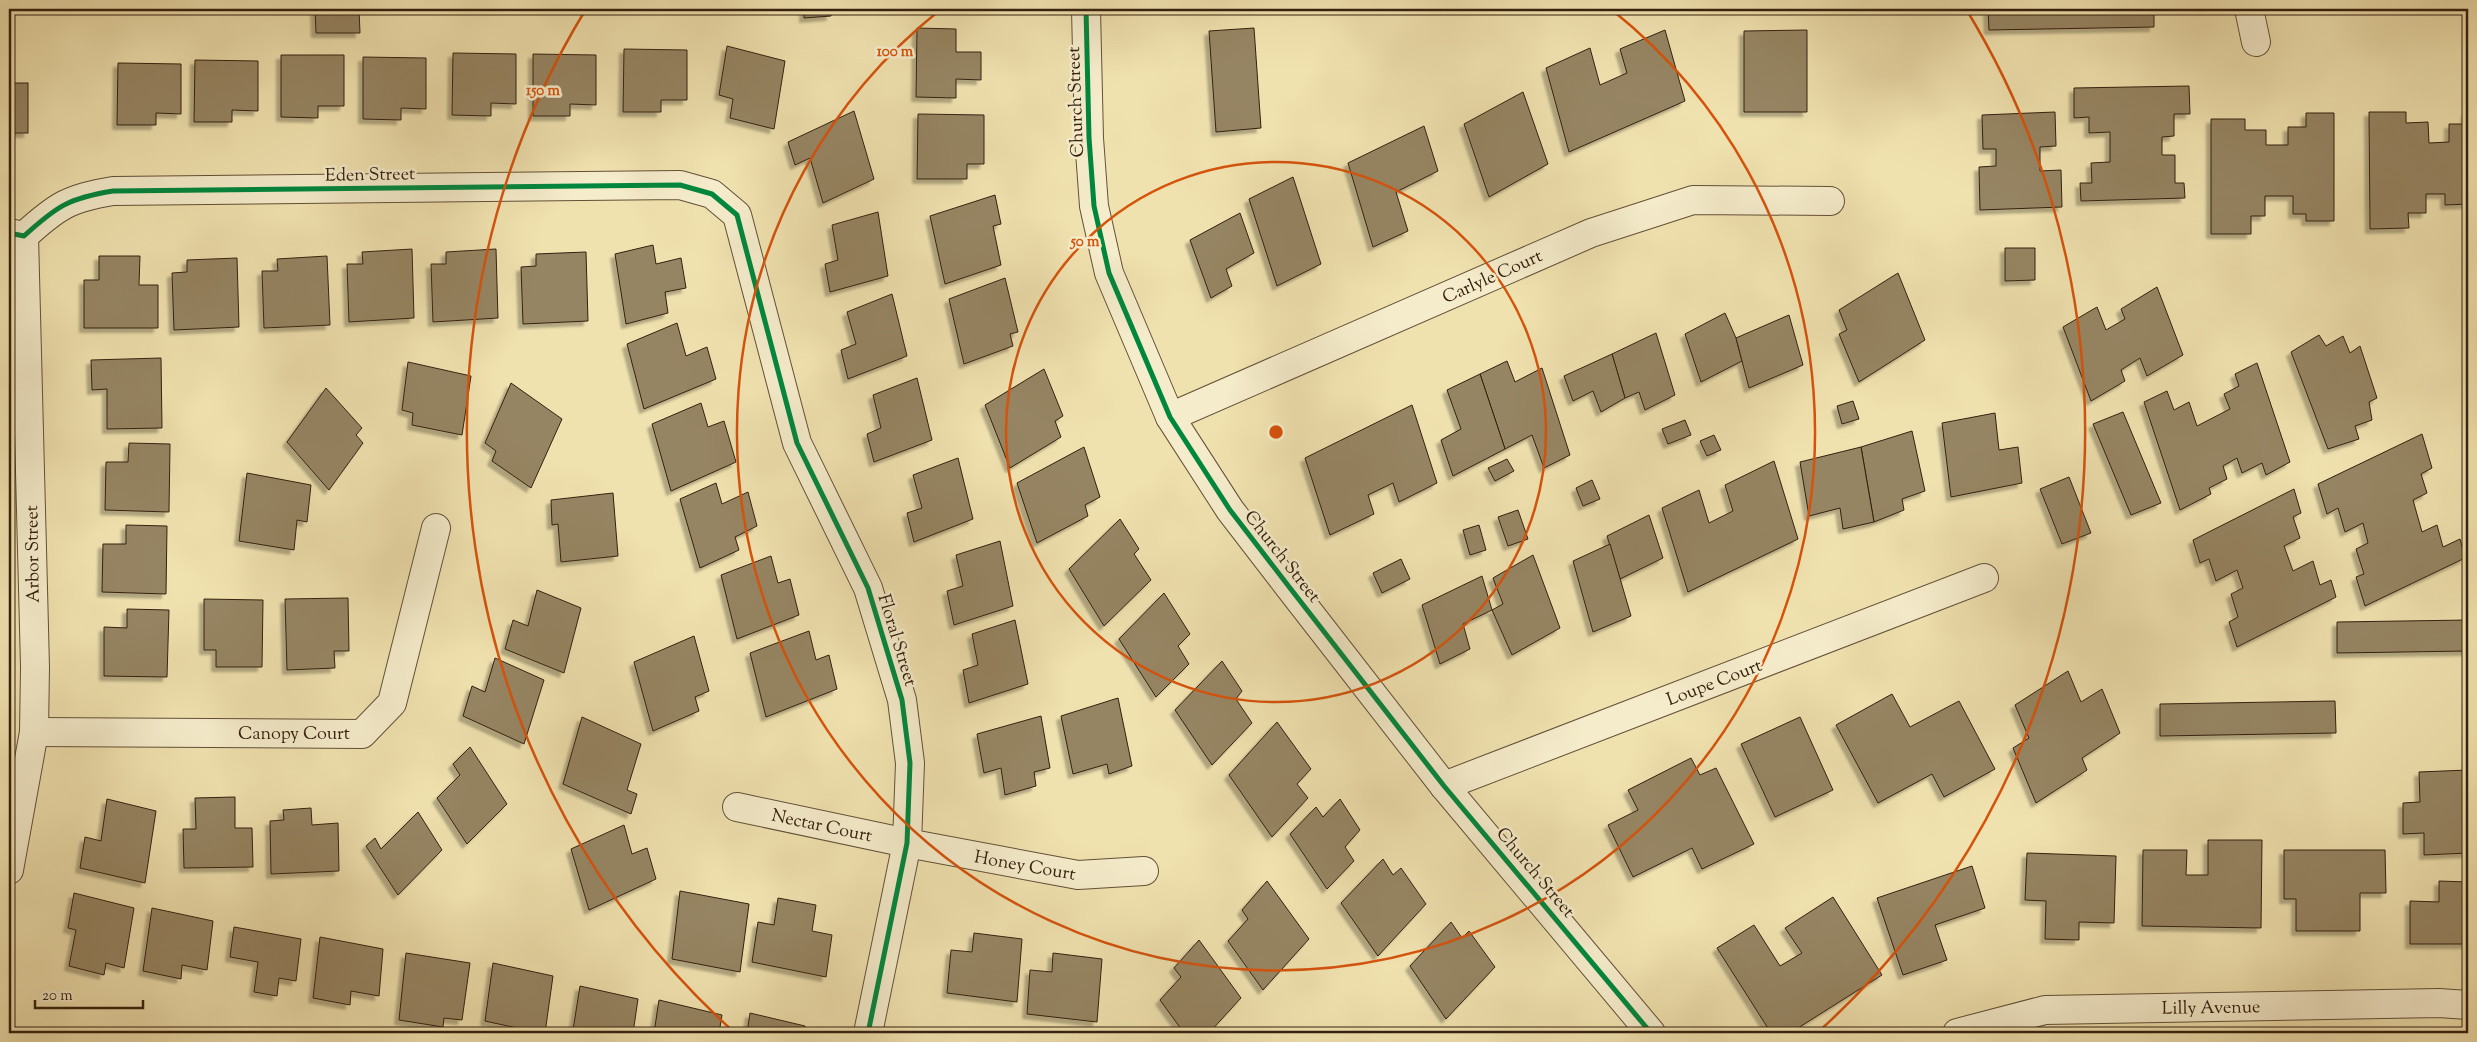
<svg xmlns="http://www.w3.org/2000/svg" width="2477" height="1042" font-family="'Sorts Mill Goudy',serif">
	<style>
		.building { fill: #968563; stroke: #342010; filter: url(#shadow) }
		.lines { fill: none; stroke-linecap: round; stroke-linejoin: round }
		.minor-casing { stroke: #635038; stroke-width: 30 }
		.tertiary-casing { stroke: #635038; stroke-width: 30 }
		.minor { stroke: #f5eccb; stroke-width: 28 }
		.tertiary { stroke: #f5eccb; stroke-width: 28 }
		.cycleway-casing { stroke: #f5eccb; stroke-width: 8 }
		.cycleway { stroke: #00873e; stroke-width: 5 }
		.ring { fill: none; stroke: #d6530c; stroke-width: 2.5 }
		.labels { text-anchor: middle; stroke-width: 5; stroke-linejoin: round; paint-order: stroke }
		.street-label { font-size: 18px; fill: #342010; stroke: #f5eccb }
		.centre { fill: #d6530c; stroke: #f5eccb; stroke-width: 2.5 }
		.ring-label { font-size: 15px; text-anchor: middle; font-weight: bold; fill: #d6530c; stroke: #f5eccb; stroke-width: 5; stroke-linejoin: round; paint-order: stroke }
	</style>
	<defs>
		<filter id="shadow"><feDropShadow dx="-4.5" dy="4.5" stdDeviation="1" flood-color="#0004"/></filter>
	</defs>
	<rect width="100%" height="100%" fill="#f0e2af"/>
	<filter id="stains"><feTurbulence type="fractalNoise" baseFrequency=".004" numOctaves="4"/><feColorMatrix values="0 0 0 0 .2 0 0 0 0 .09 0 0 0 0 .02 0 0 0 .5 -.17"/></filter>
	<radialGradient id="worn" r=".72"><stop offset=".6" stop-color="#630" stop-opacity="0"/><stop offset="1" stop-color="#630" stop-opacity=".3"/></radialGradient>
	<g class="building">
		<path d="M315,9H359L360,33H316Z"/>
		<path d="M804,9H830L831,16L804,18Z"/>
		<path d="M1988,9H2154V27L1989,30Z"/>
		<path d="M917,28L956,29V52H981V80L956,79V98L916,97Z"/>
		<path d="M1254,28L1261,128L1216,132L1209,31Z"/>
		<path d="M1665,30L1685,101L1569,152L1546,68L1590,48L1600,85L1627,73L1620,49Z"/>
		<path d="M1807,30V112H1744V31Z"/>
		<path d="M727,46L785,61L774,129L730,118L733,99L719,95Z"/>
		<path d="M624,49L687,50V100H661V112H623Z"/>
		<path d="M453,53L516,54V104L491,103V116L452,115Z"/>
		<path d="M533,54L596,55V105L570,104V116H533Z"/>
		<path d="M281,55H344V106H318V118L281,117Z"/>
		<path d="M363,57L426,58V109L401,108V120L363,119Z"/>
		<path d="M195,60L258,61V111L232,110V122H194Z"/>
		<path d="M118,63L181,64V114L156,113V125H117Z"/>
		<rect x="9" y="83" width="19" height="50"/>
		<path d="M2189,86L2190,114H2174V136L2162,137V155H2175V183H2184L2185,198L2081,201L2080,183H2092L2091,163L2110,162V132L2089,133V117L2074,118V88Z"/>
		<path d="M1523,92L1548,164L1489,197L1464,124Z"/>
		<path d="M854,111L874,179L823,203L810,158L795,165L788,142Z"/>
		<path d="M2055,112L2056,146L2040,147V171L2061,170L2062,207L1980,210L1979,167L1996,166V149H1983L1982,115Z"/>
		<path d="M2369,112H2406V123L2428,122L2429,143L2449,142V124H2466V112H2468V204L2445,205V194H2426V213H2408L2409,228L2370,229Z"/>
		<path d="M2306,113H2334V221H2306V214H2293V196H2265V216H2251V234H2211V119H2245V130H2266V145H2288V127H2306Z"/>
		<path d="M918,114L984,115V164H967V179H917Z"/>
		<path d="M1424,126L1438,171L1396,192L1408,231L1373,247L1348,163Z"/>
		<path d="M1293,177L1321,264L1277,286L1249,199Z"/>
		<path d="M995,195L1001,224L993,226L1001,265L945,284L930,216Z"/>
		<path d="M878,212L888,276L830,292L825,264L838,260L832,225Z"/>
		<path d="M1240,213L1254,253L1226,269L1232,286L1211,298L1190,240Z"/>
		<path d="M653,245L656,264L681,258L686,288L665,292L668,313L626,324L615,254Z"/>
		<path d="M2005,248H2035V280L2005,281Z"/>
		<path d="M412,249L414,318L349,322L347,264H363L362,252Z"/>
		<path d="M496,249L498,318L433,322L431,264H446V252Z"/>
		<path d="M586,252L588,321L523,324L521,267L536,266V254Z"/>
		<path d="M99,256H140L139,285H158V328H84V280H99Z"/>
		<path d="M327,256L330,325L264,328L262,271H278L277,259Z"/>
		<path d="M237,258L239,327L174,330L172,273L187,272V260Z"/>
		<path d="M1898,273L1925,340L1859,382L1839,334L1847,330L1839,310Z"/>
		<path d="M1005,278L1018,332L1010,334L1013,346L964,364L949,299Z"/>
		<path d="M2157,287L2183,355L2147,376L2140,358L2121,370L2125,381L2091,401L2063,327L2097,307L2106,330L2125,319L2121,309Z"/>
		<path d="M892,294L907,356L848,379L841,350L856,344L847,312Z"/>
		<path d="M1725,313L1736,338L1742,361L1701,382L1685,334Z"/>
		<path d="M1789,315L1803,365L1749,388L1736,338Z"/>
		<path d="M677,323L686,356L707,347L716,379L644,409L627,344Z"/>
		<path d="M1656,333L1675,395L1645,410L1639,392L1625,398L1612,354Z"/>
		<path d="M2319,335L2326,346L2343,336L2350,353L2360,346L2377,398L2369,402L2372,420L2355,426L2359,439L2328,449L2291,352Z"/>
		<path d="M1612,354L1625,398L1601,412L1593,391L1573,401L1564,376Z"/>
		<path d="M161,358L162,428L107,429V389L92,390L91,360Z"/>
		<path d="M1507,361L1515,382L1542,368L1570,455L1544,468L1532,435L1505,449L1480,374Z"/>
		<path d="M408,362L471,376L462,435L412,425L413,413L402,410Z"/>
		<path d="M2257,363L2290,462L2266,475L2262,463L2242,473L2237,458L2223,466L2227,479L2209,488L2211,494L2180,510L2144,402L2167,391L2174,410L2189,402L2197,426L2230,409L2224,394L2239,386L2235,374Z"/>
		<path d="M1044,369L1063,416L1055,421L1061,437L1010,468L985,405Z"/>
		<path d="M1480,374L1505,449L1453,476L1441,440L1461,429L1447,390Z"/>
		<path d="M917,378L932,440L874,462L867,434L881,428L873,395Z"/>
		<path d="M511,383L562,419L531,488L492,461L496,451L485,443Z"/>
		<path d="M326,388L362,428L356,435L363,443L329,490L287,442Z"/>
		<path d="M1853,401L1859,419L1842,424L1837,406Z"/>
		<path d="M701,403L708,427L724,421L736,462L671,491L652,424Z"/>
		<path d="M1412,405L1437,483L1399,502L1393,483L1368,495L1374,514L1330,535L1305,458Z"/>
		<path d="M2123,412L2161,503L2131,515L2093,424Z"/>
		<path d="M1995,413L1999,450L2018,447L2022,483L1951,497L1942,423Z"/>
		<path d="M1685,420L1691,435L1668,444L1662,429Z"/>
		<path d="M1912,431L1925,491L1902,499L1904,510L1874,522L1861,447Z"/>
		<path d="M2422,434L2432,468L2421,474L2427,493L2413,500L2422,532L2437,525L2443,547L2460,539L2465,558L2365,606L2356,577L2364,574L2356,549L2368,543L2363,523L2345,532L2338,508L2327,514L2318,484Z"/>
		<path d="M1714,435L1721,450L1707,456L1700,441Z"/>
		<path d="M129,443L170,444L169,512L105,510L106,462H128Z"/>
		<path d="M1084,447L1100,497L1085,505L1088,516L1037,543L1017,483Z"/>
		<path d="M1861,447L1874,522L1843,529L1840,508L1809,516L1800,462Z"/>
		<path d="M958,458L973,519L914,542L907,513L922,508L913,475Z"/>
		<path d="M1507,459L1514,471L1495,481L1488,468Z"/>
		<path d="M1774,461L1798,539L1688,592L1662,508L1699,490L1709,523L1733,511L1725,485Z"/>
		<path d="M247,473L311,485L307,522L297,520L294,550L239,541Z"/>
		<path d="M2069,477L2091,533L2062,544L2040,489Z"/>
		<path d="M1592,480L1600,499L1583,506L1576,488Z"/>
		<path d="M716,483L722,504L748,492L757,526L735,537L739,550L700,568L680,499Z"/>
		<path d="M2294,489L2301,513L2293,517L2300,538L2284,546L2293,571L2313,561L2320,585L2331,580L2336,597L2237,647L2229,622L2238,617L2231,594L2243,588L2237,570L2216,581L2209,559L2200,563L2193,540Z"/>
		<path d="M613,493L618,556L561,562L558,524L552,525L551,500Z"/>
		<path d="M1518,510L1528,539L1508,546L1498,517Z"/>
		<path d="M1649,515L1663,558L1620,579L1607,536Z"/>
		<path d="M1120,519L1139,549L1134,554L1151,580L1104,626L1069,569Z"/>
		<path d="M126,525L167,526L166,594L102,592L103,544H126Z"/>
		<path d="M1479,525L1486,550L1470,555L1463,530Z"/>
		<path d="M1000,541L1013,606L954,625L947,591L963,586L956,555Z"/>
		<path d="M1610,544L1631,616L1593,632L1573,561Z"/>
		<path d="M1533,555L1560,628L1512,655L1492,610L1503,604L1493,578Z"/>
		<path d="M771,556L778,583L790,579L799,615L737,639L721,575Z"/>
		<path d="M1401,559L1410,579L1382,593L1373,573Z"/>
		<path d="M1482,576L1492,610L1463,624L1470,649L1440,664L1422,605Z"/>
		<path d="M537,590L581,608L564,673L505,649L513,620L528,626Z"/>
		<path d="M1164,593L1190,634L1178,646L1189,664L1156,697L1119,639Z"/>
		<path d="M348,598L349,651H334L335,668L287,670L285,599Z"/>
		<path d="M204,599L263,600L262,667H216V650H204Z"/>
		<path d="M127,609L169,610L167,677L104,676V627L127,628Z"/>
		<path d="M1015,620L1028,684L969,703L963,670L978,665L972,634Z"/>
		<path d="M2468,620V651L2337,653V622Z"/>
		<path d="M809,631L816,660L829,655L837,689L766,717L750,653Z"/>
		<path d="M694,636L709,691L695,697L699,711L653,731L634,662Z"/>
		<path d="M495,658L544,680L524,744L463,716L472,686L485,692Z"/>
		<path d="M1222,661L1242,691L1236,699L1252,723L1212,765L1175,710Z"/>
		<path d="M2068,671L2081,702L2102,689L2120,733L2082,758L2087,770L2036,803L2013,748L2029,738L2015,705Z"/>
		<path d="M1892,694L1910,727L1959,701L1995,769L1944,797L1932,774L1878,803L1836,725Z"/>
		<path d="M1118,698L1132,766L1109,774L1107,764L1073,774L1061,716Z"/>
		<path d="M2335,701L2336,733L2160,736V704Z"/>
		<path d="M1041,716L1050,768L1034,772L1036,786L1005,795L1001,768L984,773L977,734Z"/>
		<path d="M582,717L641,744L627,790L637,794L631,814L563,784Z"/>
		<path d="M1800,717L1833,790L1775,817L1741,744Z"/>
		<path d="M1277,722L1311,769L1297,784L1308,798L1272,837L1229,775Z"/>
		<path d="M470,747L507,804L467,844L437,798L460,775L453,764Z"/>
		<path d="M1691,758L1700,775L1716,768L1754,844L1702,869L1692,848L1633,877L1608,825L1638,810L1628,790Z"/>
		<path d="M2468,770V853L2424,855V833L2403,834V803L2420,802L2419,772Z"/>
		<path d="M235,797V828H252L253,867L184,868L183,829H196L195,798Z"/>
		<path d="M107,799L156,811L145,883L80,868L85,837L101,841Z"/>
		<path d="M1340,799L1360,830L1345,847L1354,861L1327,889L1290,834L1316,807L1323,817Z"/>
		<path d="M311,808L312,825L338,823L339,871L271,874L270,821L284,820L283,810Z"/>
		<path d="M418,812L442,850L398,895L366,846L375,838L381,849Z"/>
		<path d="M624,825L632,854L647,848L656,879L589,910L571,849Z"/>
		<path d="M2208,840H2262L2261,928L2142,926L2143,850H2187L2186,875H2208Z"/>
		<path d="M2284,850H2385L2386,893H2360V931H2296V899H2284Z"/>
		<path d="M2027,853L2116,856L2114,923L2079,922V940L2045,939L2046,901L2025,900Z"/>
		<path d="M1383,859L1393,875L1401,868L1426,904L1378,956L1341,903Z"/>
		<path d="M1972,866L1985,908L1935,925L1947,960L1903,975L1877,898Z"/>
		<path d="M1267,881L1309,939L1263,990L1228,941L1248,919L1242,910Z"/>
		<path d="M2439,881L2468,882V944H2410V901L2439,902Z"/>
		<path d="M680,891L749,904L740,972L672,959Z"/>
		<path d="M74,893L134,908L124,968L106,963L104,975L69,966L76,930L68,928Z"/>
		<path d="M1833,897L1882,975L1790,1033H1771L1717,948L1754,925L1780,966L1802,953L1785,928Z"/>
		<path d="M778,898L816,905L812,931L832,935L826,977L752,962L758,922L774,925Z"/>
		<path d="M152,908L213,921L207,970L182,965L181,979L143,971Z"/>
		<path d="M1451,922L1462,938L1469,931L1495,967L1446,1019L1410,966Z"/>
		<path d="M234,927L301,939L296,981L279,978L277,996L254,992L258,962L230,957Z"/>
		<path d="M974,933L1022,939L1017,1002L947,993L951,950L972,952Z"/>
		<path d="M320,937L383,949L379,996L351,991L350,1005L313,998Z"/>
		<path d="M1199,940L1241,998L1209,1033H1184L1160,1000L1181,977L1174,968Z"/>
		<path d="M406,953L470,963L462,1020L444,1018L443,1027L399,1020Z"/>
		<path d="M1053,953L1102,959L1097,1022L1027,1014L1030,970L1052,972Z"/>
		<path d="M493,963L553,976L545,1033H516L517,1028L485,1021Z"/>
		<path d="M580,986L638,999L633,1033H586L573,1030Z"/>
		<path d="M659,1000L722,1015L719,1033H654Z"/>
		<path d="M750,1013L805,1026L804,1033H747Z"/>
	</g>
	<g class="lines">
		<defs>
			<g id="minor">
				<path d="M2249,9L2256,42"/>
				<path d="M9,233L24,236C57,206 69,198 113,191L680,185L712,194L737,215L797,443L868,588L902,700L910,763L907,843L868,1033"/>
				<path d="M1170,417L1591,233L1693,200L1830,201"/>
				<path d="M34,732L362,734L392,703L436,528"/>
				<path d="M1444,786L1984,578"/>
				<path d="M737,807L907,843L1078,875L1144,871"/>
				<path d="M9,870L34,732L35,667L24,236"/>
				<path d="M1957,1033L2045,1010L2439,1003L2468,1005"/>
			</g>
			<path id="tertiary" d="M1086,9L1089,138L1094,206L1109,273L1170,417L1230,510L1290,588L1444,786L1651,1033"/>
		</defs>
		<use href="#minor" class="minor-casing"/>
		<use href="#tertiary" class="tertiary-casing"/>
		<use href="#minor" class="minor"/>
		<use href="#tertiary" class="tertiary"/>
		<defs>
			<g id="cycleway">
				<path d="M1086,9L1089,138L1094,206L1109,273L1170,417L1230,510L1290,588L1444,786L1651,1033"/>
				<path d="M9,233L24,236C57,206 69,198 113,191L680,185L712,194L737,215L797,443L868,588L902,700L910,763L907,843L868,1033"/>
			</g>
		</defs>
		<use href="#cycleway" class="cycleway-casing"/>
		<use href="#cycleway" class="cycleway"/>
	</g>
	<g class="ring">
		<circle cx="1276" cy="432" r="270"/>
		<path d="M1612 10A539 539 0 1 1 940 10"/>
		<path d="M735 1033A809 809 0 0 1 586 9M1966 9A809 809 0 0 1 1817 1033"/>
	</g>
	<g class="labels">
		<g class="street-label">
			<text transform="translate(1075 102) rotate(-92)" y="6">Church Street</text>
			<text transform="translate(370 174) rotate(-1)" y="6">Eden Street</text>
			<text transform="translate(1492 276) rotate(-24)" y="6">Carlyle Court</text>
			<text transform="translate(32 554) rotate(-91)" y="6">Arbor Street</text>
			<text transform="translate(1283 556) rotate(52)" y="6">Church Street</text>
			<text transform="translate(898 640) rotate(73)" y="6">Floral Street</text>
			<text transform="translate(1714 682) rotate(-21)" y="6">Loupe Court</text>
			<text x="294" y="739">Canopy Court</text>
			<text transform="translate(822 825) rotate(12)" y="6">Nectar Court</text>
			<text transform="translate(1025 865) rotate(10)" y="6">Honey Court</text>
			<text transform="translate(1536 872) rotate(50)" y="6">Church Street</text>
			<text transform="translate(2211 1007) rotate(-1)" y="6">Lilly Avenue</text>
		</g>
	</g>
	<circle cx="1276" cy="432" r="8" class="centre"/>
	<g class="ring-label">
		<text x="895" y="56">100 m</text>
		<text x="543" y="95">150 m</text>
		<text x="1085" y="246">50 m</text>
	</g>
	<rect width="2477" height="1042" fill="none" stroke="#f0e2af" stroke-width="30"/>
	<rect x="10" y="10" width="2457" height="1022" fill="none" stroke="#342010" stroke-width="2.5"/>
	<rect x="15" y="15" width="2447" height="1012" fill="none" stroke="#342010"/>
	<path d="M35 1000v8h108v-8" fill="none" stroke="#342010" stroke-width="2.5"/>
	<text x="42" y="1000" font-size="15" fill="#342010" stroke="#f5eccb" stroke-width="4" paint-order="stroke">20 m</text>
	<rect width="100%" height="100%" filter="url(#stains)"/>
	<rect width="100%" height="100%" fill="url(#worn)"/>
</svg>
